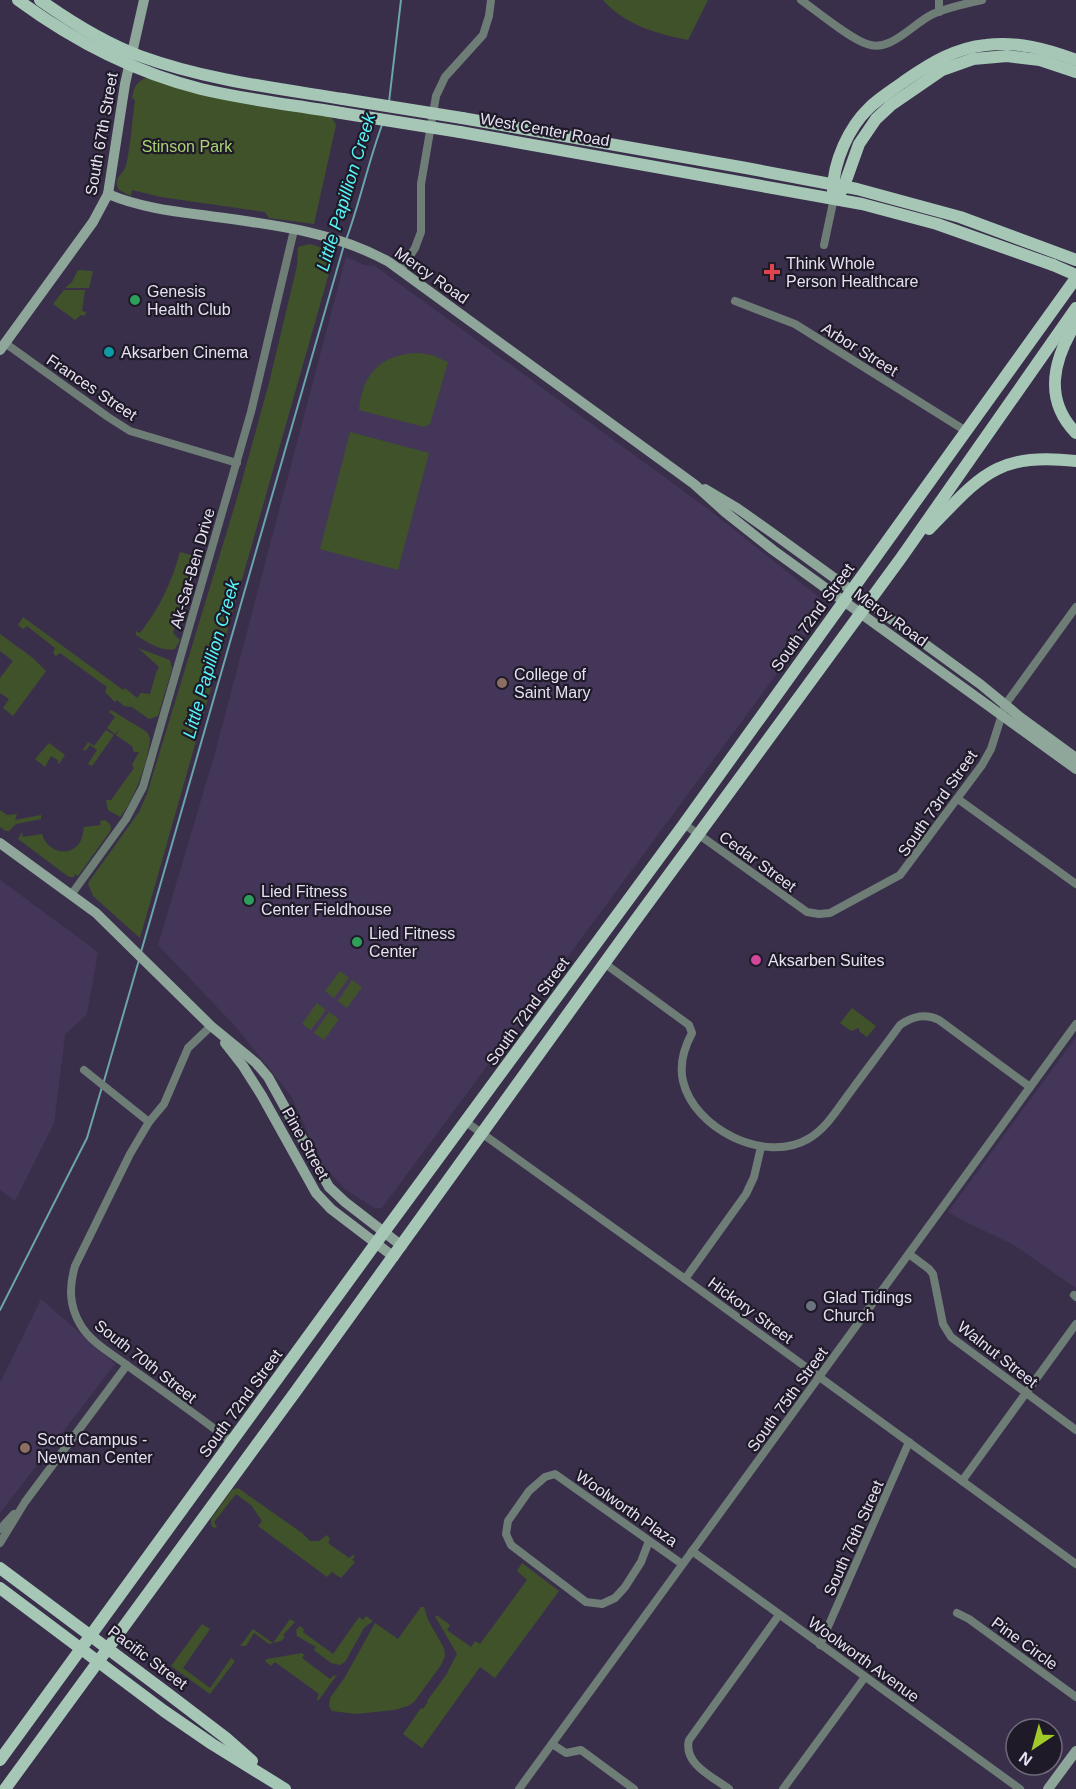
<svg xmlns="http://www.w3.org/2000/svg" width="1076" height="1789" font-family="Helvetica,sans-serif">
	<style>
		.built { fill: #443658 }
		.green { fill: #40522a }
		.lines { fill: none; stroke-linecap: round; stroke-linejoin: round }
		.stream { stroke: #6ba4ac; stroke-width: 2 }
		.street { stroke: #6e7e76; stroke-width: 8 }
		.secondary { stroke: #8ea79a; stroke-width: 10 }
		.primary { stroke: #a6c7b6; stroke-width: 12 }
		.primary-bridge { stroke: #a6c7b6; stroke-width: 12 }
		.health-dot { fill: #e0444e; stroke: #1f1a27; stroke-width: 2 }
		.leisure-dot { fill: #2e9e5b; stroke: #1f1a27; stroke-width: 2 }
		.culture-dot { fill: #0f9aa8; stroke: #1f1a27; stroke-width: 2 }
		.education-dot { fill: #8d6e63; stroke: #1f1a27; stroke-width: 2 }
		.hotel-dot { fill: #d1479c; stroke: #1f1a27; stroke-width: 2 }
		.worship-dot { fill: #6b7280; stroke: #1f1a27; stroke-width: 2 }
		.labels { text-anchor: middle; stroke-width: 4.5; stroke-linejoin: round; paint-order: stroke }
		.street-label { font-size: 16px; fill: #e7e0f2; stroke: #1f1a27 }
		.park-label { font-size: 16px; fill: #a9d375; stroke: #1f1a27 }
		.poi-label { font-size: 16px; fill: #e7e0f2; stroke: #1f1a27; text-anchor: start }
		.water-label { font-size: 18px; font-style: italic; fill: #55f5fa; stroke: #1f1a27 }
	</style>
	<rect width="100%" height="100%" fill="#3a2f4b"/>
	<g class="built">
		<path d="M346,257L364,265L375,266L708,509L820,598L822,607L821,614L382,1208H374L345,1189L323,1165L291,1096L236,1027L158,945L215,753Z"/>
		<path d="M0,880L98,952L87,1014L65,1035L54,1123L15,1201L0,1190Z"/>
		<path d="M1076,1037V1288L1014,1245L964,1221L948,1212Z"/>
		<path d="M41,1299L115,1364L0,1513V1383Z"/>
	</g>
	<g class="green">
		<path d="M603,0H708L688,40C657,34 625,25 603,0Z"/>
		<path d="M146,78L331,116L336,125L314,224L269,218L265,212L161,197L132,190L131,196L119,190C112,176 123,176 126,166C131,144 132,122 135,100L132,98C134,88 136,82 146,78Z"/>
		<path d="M310,244L335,252L140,938L93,896L88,883L139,812L147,794L238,495L269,383L297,266L298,247Z"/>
		<path d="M78,270L93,271L89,288H65L72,282Z"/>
		<path d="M64,290H85L82,311L86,312L85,316L81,315L75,320L53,304Z"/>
		<path d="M418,353L432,355L448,362L430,424L424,427L359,410C362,373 382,354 418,353Z"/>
		<path d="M350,432L429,453L398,570L320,549Z"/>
		<path d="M180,552L194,556V559L173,633L180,640L175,649C161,652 147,642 136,635V631L140,633C159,609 172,582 180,552Z"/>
		<path d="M23,617L123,690L125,688L137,698L141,693L150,694L156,673L159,667L138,648L170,660L172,669L158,716L149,719L132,707L124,706L117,700L115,702L105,692L107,687L60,653L56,656L53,653L55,648L27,626L23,629L18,625Z"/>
		<path d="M0,634L33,658L46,671L13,716L3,708L9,699L0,693V678L13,661L0,651Z"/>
		<path d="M111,710L147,732L150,738C149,759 134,801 120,817L108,810L106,800H111L134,768L132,765L139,752H134L132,746L116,735L121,728L115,734L107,728L115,717L109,712Z"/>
		<path d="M106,730L114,735L92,766L88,764L97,750L90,745L85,751L83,750L88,742L94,746Z"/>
		<path d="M49,743L65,755L59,764L57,763L59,761L51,756L45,767L35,759Z"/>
		<path d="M0,810L7,815L17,814L15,820L41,815V819L16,824L9,831H6L0,827Z"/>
		<path d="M105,820L110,824L111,830L78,876L75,874L74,877H69L18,839L22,832L23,837L42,834C46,849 64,858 77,846C82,841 83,834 84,827L101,825L100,821Z"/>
		<path d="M340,971L349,978L334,998L325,991Z"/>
		<path d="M352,980L362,987L347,1008L338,1001Z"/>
		<path d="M317,1003L326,1010L311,1030L302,1024Z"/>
		<path d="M852,1008L876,1026L867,1037L859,1031V1028L851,1031L840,1023Z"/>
		<path d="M329,1012L339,1019L324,1040L314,1033Z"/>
		<path d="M238,1488L302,1533L310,1541H319L327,1535L330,1539L328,1543L349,1558L353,1555L355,1556L352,1560L355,1562L341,1578L332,1572L327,1577L258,1526L262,1521L251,1505L236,1494L214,1522L217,1527L214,1528L211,1525V1519L232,1490Z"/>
		<path d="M522,1563L559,1591L495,1678L480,1667L422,1748L403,1734L421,1708L423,1709L428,1702L427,1701L446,1675L457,1654L435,1616H438L450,1625L447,1630L471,1647L475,1641L480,1644L527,1580L517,1571Z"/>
		<path d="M421,1607H424L428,1620L444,1648L445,1656L441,1665L414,1702L408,1706L394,1710L356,1714L332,1711L329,1706L330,1698L345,1677L375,1623L398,1639Z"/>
		<path d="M366,1616L373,1621L364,1628L345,1662L340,1665L331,1663L314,1650L316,1647L297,1636L296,1630L300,1626L304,1629L303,1632L333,1654L359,1617L363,1620Z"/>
		<path d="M290,1619L295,1622L283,1635L285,1637L281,1641L269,1644L254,1633L246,1646H240L253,1629L273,1643Z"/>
		<path d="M202,1624L210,1629L183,1668L210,1688L231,1658L235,1661L210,1694L171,1666Z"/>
		<path d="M302,1653L304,1655L302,1658L330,1679L334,1675L336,1676L318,1701L317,1699L319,1694L275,1662L271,1666L265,1661L267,1659Z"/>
	</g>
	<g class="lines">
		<g class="stream">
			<path d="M389,102L401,0"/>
			<path d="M346,240C360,202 368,163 382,125"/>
			<path d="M141,952L344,245"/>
			<path d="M104,1081L139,960"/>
			<path d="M0,1310L87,1138L102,1087"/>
		</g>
		<g class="street">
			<path d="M801,0C818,12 849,38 867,44C891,53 913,23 933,14C949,7 965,4 982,0"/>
			<path d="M939,12V0"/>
			<path d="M824,245L834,198"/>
			<path d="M401,270L415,248L421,232V184L436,96L445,77L483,35L489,16L491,0"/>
			<path d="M735,301L795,324L966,431"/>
			<path d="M5,343L108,417L130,431L237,463"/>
			<path d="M958,799L1076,884"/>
			<path d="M684,824L807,912L819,914L830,913L900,875L982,765L991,749L1005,705L1076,607"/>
			<path d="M71,895L126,819L143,787L251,412L294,230"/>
			<path d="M604,963L689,1025L692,1033C684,1048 679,1064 683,1081C694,1129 765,1164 808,1139C827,1128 838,1108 851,1091C867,1069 884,1047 900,1025C913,1016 925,1013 939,1020L1030,1087"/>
			<path d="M84,1070L149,1122L164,1104L188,1048L211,1026"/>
			<path d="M149,1122L130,1154L75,1266C69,1287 69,1305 80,1324C90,1342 112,1354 128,1366C163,1391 198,1416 232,1442"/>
			<path d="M466,1122L685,1279L1076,1564"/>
			<path d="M909,1254L929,1269L933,1274L943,1324L951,1337L1076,1430"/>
			<path d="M685,1279L746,1194L754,1177L761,1147"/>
			<path d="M1074,1295L1076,1297"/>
			<path d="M962,1481L1076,1324"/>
			<path d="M0,1529L14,1514"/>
			<path d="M649,1541L641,1562L625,1587L615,1598L602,1604L586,1602L511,1545L506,1534L508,1521L529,1491L545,1477L555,1474L682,1564"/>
			<path d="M0,1543L25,1502L127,1365"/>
			<path d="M692,1551L1020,1789"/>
			<path d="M957,1613L969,1619L1076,1697"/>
			<path d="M820,1645L909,1442"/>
			<path d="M552,1744L566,1753L581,1750L634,1789"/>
			<path d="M519,1789L1076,1024"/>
			<path d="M729,1789C713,1777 683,1764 689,1740L779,1615"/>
			<path d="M783,1789L865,1677"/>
		</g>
		<g class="secondary">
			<path d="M108,194C139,207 170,211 202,215C266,224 332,230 389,262L694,484L725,512L773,550L1076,769"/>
			<path d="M0,350L93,222L108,194L125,84L144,0"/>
			<path d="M705,489L737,508L778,537L980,684L1020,717L1076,758"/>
			<path d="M0,843L96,913L211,1026L256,1063L268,1077L329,1187L345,1202L402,1246"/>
			<path d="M225,1043L243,1066L262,1096L316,1193L331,1209L394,1257"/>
			<path d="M1048,1789L1076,1751"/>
		</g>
		<g class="primary">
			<path d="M18,0C74,41 133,72 201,89C247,100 294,105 341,113"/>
			<path d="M40,0C71,22 105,43 140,56C206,80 275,88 343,99"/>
			<path d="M462,118L746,168L857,189L960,217L1076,260"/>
			<path d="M460,132L862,204L937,224L1053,265"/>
			<path d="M833,191C833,162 849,127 869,108C880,97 894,89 906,80C931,63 955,48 986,45C1017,41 1047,49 1076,60"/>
			<path d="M840,193L844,186L859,144L876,119L891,105L942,70L973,59L1007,56L1040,60L1076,72"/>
			<path d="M1076,323C1053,360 1043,399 1076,433"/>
			<path d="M929,529C981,476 996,452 1076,461"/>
			<path d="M0,1568L171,1696L226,1738L252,1761"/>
			<path d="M0,1588L164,1711L212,1744L285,1789"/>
			<path d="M0,1760L376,1243L684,824L1076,278"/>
			<path d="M5,1789L296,1391L632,925L901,558L1076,308"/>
		</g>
		<g class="primary-bridge">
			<path d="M343,99L462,118"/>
			<path d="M341,113L460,132"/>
			<path d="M1053,265L1076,275"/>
		</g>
	</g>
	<path class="health-dot" d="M769 263h6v6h6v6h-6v6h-6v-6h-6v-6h6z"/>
	<g class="leisure-dot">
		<circle cx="135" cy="300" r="6"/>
		<circle cx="249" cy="900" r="6"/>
		<circle cx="357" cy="942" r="6"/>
	</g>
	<circle class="culture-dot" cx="109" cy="352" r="6"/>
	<g class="education-dot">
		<circle cx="502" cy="683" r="6"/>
		<circle cx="25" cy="1448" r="6"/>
	</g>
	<circle class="hotel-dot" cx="756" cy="960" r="6"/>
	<circle class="worship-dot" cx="811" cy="1306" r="6"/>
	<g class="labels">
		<g class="street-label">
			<text transform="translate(545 129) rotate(10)" y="6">West Center Road</text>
			<text transform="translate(101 134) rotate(-80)" y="6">South 67th Street</text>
			<text transform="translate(432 275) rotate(35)" y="6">Mercy Road</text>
			<text transform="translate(860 349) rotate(32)" y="6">Arbor Street</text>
			<text transform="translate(92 387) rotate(34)" y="6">Frances Street</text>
			<text transform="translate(192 568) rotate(-74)" y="6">Ak-Sar-Ben Drive</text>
			<text transform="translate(812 617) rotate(-54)" y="6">South 72nd Street</text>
			<text transform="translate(891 617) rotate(36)" y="6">Mercy Road</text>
			<text transform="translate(937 803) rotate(-55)" y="6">South 73rd Street</text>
			<text transform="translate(758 861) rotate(36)" y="6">Cedar Street</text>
			<text transform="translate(527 1011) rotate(-54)" y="6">South 72nd Street</text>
			<text transform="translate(306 1143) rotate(61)" y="6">Pine Street</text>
			<text transform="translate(751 1310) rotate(36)" y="6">Hickory Street</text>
			<text transform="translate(998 1354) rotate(38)" y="6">Walnut Street</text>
			<text transform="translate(146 1361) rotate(38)" y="6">South 70th Street</text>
			<text transform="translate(787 1399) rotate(-54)" y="6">South 75th Street</text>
			<text transform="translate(240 1403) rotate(-54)" y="6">South 72nd Street</text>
			<text transform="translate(627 1508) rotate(35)" y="6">Woolworth Plaza</text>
			<text transform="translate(853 1538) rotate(-66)" y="6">South 76th Street</text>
			<text transform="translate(1025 1643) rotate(36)" y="6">Pine Circle</text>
			<text transform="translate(148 1657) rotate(37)" y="6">Pacific Street</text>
			<text transform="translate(864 1659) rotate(36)" y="6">Woolworth Avenue</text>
		</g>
		<g class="park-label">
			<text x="187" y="152">Stinson Park</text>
		</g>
		<g class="poi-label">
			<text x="786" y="269">Think Whole<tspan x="786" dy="18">Person Healthcare</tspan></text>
			<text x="147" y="297">Genesis<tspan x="147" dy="18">Health Club</tspan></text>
			<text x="121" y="358">Aksarben Cinema</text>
			<text x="514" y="680">College of<tspan x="514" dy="18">Saint Mary</tspan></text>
			<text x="261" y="897">Lied Fitness<tspan x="261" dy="18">Center Fieldhouse</tspan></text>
			<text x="369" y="939">Lied Fitness<tspan x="369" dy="18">Center</tspan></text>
			<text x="768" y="966">Aksarben Suites</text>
			<text x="823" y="1303">Glad Tidings<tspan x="823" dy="18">Church</tspan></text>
			<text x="37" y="1445">Scott Campus -<tspan x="37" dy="18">Newman Center</tspan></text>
		</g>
		<g class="water-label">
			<text transform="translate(346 192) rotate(-73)" y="6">Little Papillion Creek</text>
			<text transform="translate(211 659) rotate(-74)" y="6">Little Papillion Creek</text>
		</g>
	</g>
	<g transform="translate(1034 1747) rotate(216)"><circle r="28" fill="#1f1a27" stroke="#6f6978" stroke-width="1.5"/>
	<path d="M0-4.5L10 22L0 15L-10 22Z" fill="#a1c929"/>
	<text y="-9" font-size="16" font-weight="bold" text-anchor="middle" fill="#e7e0f2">N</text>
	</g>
</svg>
